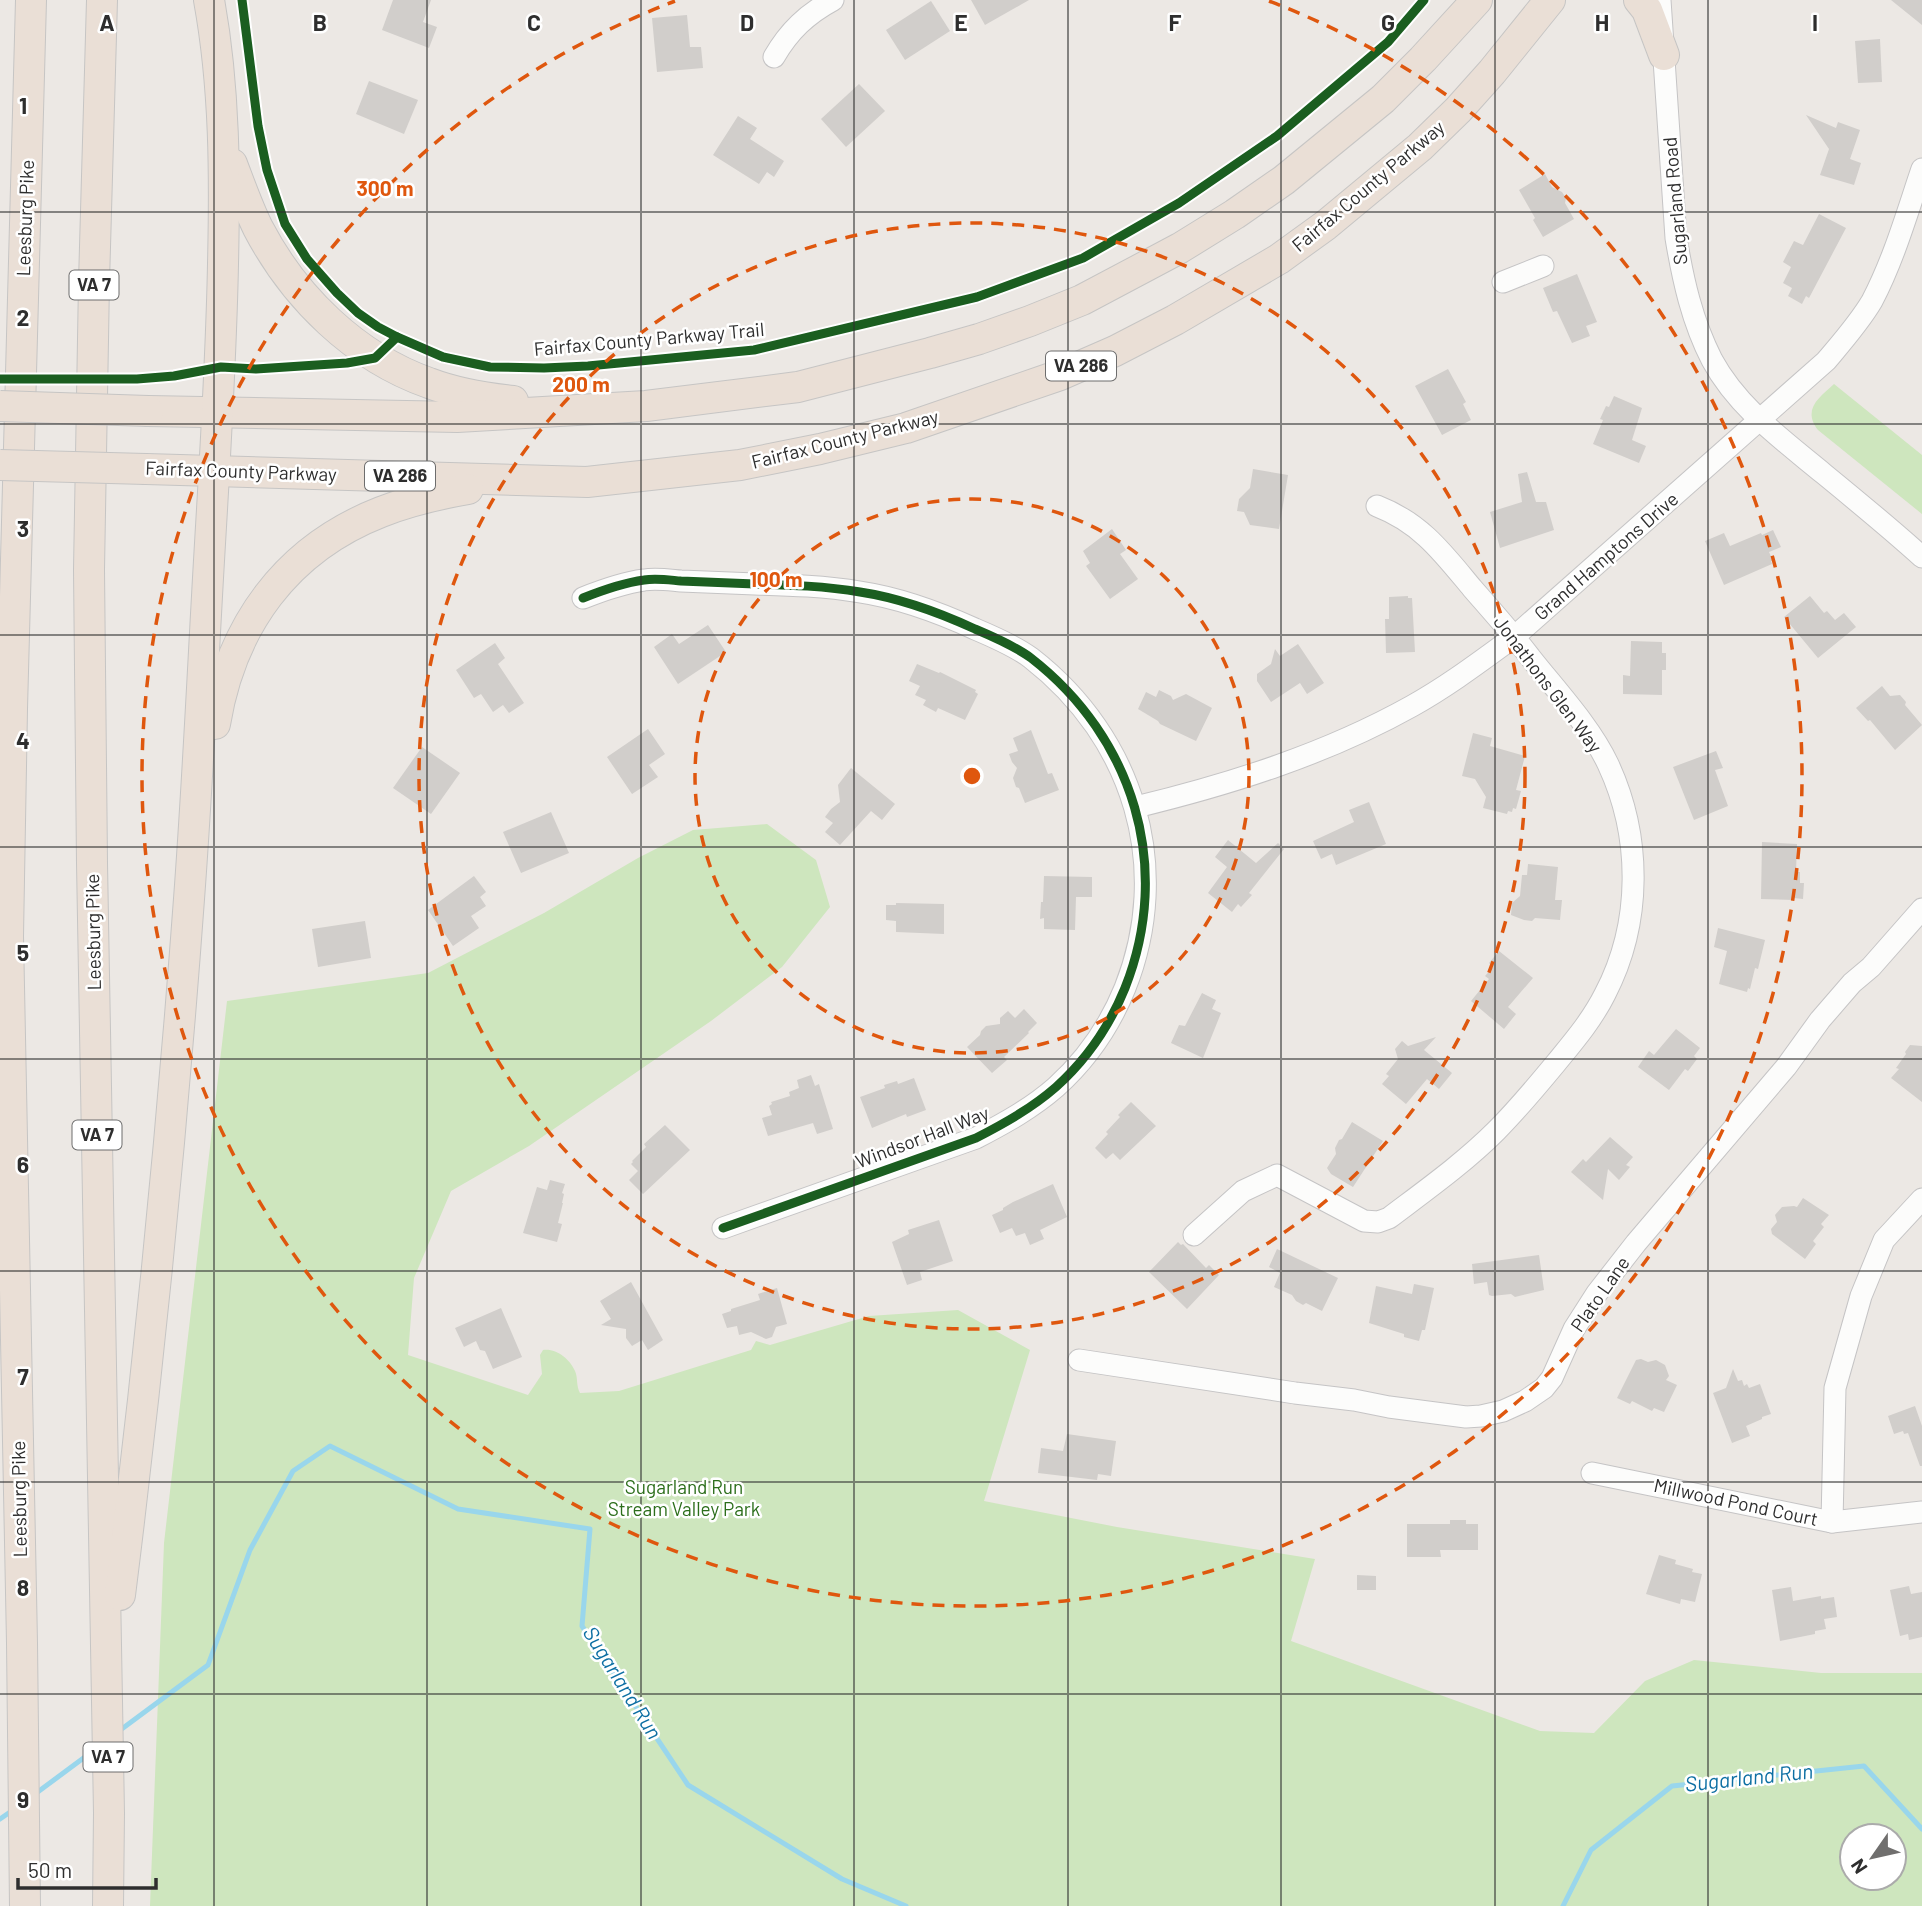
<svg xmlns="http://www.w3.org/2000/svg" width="1922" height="1906" font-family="Barlow,sans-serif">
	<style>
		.green { fill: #cee6be; fill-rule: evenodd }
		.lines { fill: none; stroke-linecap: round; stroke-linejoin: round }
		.stream { stroke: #99d6ec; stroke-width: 5 }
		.building { fill: #d1cecb }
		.minor-casing { stroke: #c5c4c5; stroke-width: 23 }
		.highway-casing { stroke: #c6c5c4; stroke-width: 32 }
		.minor { stroke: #fcfcfb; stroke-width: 21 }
		.highway { stroke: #eadfd6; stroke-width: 30 }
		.highway-bridge-casing { stroke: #c6c5c4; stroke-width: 32; stroke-linecap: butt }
		.highway-bridge { stroke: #eadfd6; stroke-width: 30 }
		.cycleway-casing { stroke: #fff; stroke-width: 13 }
		.cycleway { stroke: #1b5e20; stroke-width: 9 }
		.grid { fill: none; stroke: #2e2e2e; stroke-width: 2; stroke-opacity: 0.55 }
		.ring { fill: none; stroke: #df570e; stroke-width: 3.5; stroke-dasharray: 12 9 }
		.labels { text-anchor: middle; stroke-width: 5; stroke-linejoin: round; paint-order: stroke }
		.shield { fill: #fff; stroke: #6d6d6d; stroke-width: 2 }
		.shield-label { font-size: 18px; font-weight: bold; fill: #2e2e2e }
		.street-label { font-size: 19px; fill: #2e2e2e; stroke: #fff }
		.park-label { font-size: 19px; fill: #2c6e1b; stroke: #fff }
		.water-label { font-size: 21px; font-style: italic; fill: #0d6fa3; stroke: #fff }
		.grid-label { font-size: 23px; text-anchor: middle; font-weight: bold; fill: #2e2e2e; stroke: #fff; stroke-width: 5; stroke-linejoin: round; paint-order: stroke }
		.centre { fill: #df570e; stroke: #fff; stroke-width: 3.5 }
		.ring-label { font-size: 21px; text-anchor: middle; font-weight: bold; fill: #df570e; stroke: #fff; stroke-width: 5; stroke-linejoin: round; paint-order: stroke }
	</style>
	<rect width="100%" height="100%" fill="#ece8e4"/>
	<g class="green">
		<path d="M1834,384L1922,455V514L1818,430C1802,409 1819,398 1834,384Z"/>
		<path d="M767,824L816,860L830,907L782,967L711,1021L529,1146L451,1191L414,1278L408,1355L528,1395L542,1374L540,1355L543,1350C556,1348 570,1359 575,1371C578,1377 576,1386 580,1393L619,1391L751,1350L756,1341L770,1345L869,1316L958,1310L1030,1350L984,1501L1117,1527L1315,1559L1291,1641L1540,1731L1594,1733L1645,1681L1694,1660L1821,1673H1922V1906H150L164,1543L227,1001L428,973L544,913L638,858L693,830ZM1852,1836H1894V1878H1852Z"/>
	</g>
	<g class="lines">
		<g class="stream">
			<path d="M119,1731L208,1665L250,1550L293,1471L330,1446L458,1509L590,1529L582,1626L688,1785L842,1879L906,1906"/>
			<path d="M35,1794L97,1748"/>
			<path d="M0,1819L13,1810"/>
			<path d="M1563,1906L1591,1850L1672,1786L1864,1766L1922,1829"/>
		</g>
	</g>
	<g class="building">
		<path d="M393,0H431L423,22L437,27L429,48L382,30Z"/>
		<path d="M971,0H1029L985,25Z"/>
		<path d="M1891,0H1922V25Z"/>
		<path d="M931,1L950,31L905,60L886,30Z"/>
		<path d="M687,15L690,47H701L703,68L657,72L652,18Z"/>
		<path d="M1880,39L1882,82L1858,83L1855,41Z"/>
		<path d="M369,81L418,100L404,134L356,114Z"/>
		<path d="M859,84L885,111L846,147L821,119Z"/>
		<path d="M1806,115L1836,128L1838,122L1860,130L1850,159L1861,163L1854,185L1820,175L1829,149Z"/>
		<path d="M738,116L757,128L750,139L784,161L774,177L767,172L759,184L713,155Z"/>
		<path d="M1545,174L1552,187L1562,192L1566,198L1565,203L1574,219L1543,237L1533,220L1535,218L1519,190Z"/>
		<path d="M1819,214L1846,228L1809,298L1806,296L1802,304L1788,296L1792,288L1783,283L1791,267L1783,262L1794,241L1803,245Z"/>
		<path d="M1577,274L1597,322L1586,326L1590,336L1572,343L1557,311L1553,312L1543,288Z"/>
		<path d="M1448,369L1466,402L1463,404L1471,420L1442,435L1415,386Z"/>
		<path d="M1614,396L1642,408L1632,440L1646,446L1639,463L1593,444L1603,420L1600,419L1606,406L1609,407Z"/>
		<path d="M1253,469L1288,475L1279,529L1250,525L1244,512L1237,511L1239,499L1250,488Z"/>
		<path d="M1527,472L1536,502H1546L1554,530L1500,548L1490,512L1522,502L1518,474Z"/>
		<path d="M1112,529L1126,550L1120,554L1138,579L1110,599L1086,566L1090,563L1083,551Z"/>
		<path d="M1773,530L1781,547L1769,552L1773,561H1771L1772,564L1724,585L1705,541L1724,533L1730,546L1761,533L1762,535Z"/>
		<path d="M1408,596V598H1412L1415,652L1386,653L1385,619H1389V597Z"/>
		<path d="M1810,596L1824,613L1827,611L1835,620L1844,613L1856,627L1818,658L1784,617Z"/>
		<path d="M708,625L726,652L678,684L654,647L672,634L679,644Z"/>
		<path d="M1631,641L1662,642V653H1666V670H1662V695L1623,694V675L1630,676Z"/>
		<path d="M495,643L505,658L498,664L524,703L509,713L503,705L493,712L481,694L474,698L456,670Z"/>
		<path d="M1298,644L1324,683L1307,694L1300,683L1271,702L1257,681V674L1271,664L1275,649L1280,656Z"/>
		<path d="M917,664L939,673L940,672L976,690L975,692L978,694L965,720L938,708L936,712L923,705L926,700L915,695L920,686L909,681Z"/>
		<path d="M1882,686L1890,696L1900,695L1906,702L1905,705L1922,725L1895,750L1870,720L1868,721L1856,708Z"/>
		<path d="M1159,690L1171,696L1173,700L1186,694L1212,708L1196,741L1160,724L1158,721L1138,709L1146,692L1156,697Z"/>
		<path d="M648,729L665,754L649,765L658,777L632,794L607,757Z"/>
		<path d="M1031,730L1048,774L1052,773L1059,790L1025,803L1019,788L1016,787L1013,778L1017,768L1012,762L1009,754L1018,751L1013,738Z"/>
		<path d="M1473,733L1492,738L1490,746L1525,756L1516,790L1521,791L1516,809L1513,808L1512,812L1508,811L1507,814L1483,808L1486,797L1475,779L1462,776Z"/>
		<path d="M422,747L460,773L431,814L393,788Z"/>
		<path d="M1716,751L1723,768L1715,770L1728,806L1694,820L1673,767Z"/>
		<path d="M851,768L895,804L882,820L871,811L840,845L825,832L833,823L825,817L831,809L840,802L838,785Z"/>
		<path d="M1369,802L1386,844L1336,865L1332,854L1321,859L1313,841L1354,822L1349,810Z"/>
		<path d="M551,812L569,853L521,873L503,832Z"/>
		<path d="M1228,840L1256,863L1278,843L1284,849L1249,893L1252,895L1241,907L1238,904L1232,912L1208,893L1227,867L1215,857Z"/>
		<path d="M1762,842L1797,844L1796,872H1800V883H1804L1803,899L1794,898V900L1761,899Z"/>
		<path d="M1528,864L1558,867L1555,900H1562L1560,920L1535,918L1532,921L1524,920L1511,915L1512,903L1520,896L1522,875H1527Z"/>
		<path d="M474,876L486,892L480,897L486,906L471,916L479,928L453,946L428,910Z"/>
		<path d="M1044,876L1092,877V897H1076L1075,930L1044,929V918L1040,919L1041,902H1043Z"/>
		<path d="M896,903L944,904V934L896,932V921L886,920V905H896Z"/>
		<path d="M365,921L371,958L318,967L312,929Z"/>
		<path d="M1718,928L1765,940L1758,969L1755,968L1750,989L1748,988L1747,992L1719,984L1727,951L1714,947Z"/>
		<path d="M1499,951L1533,978L1508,1007L1516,1014L1504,1029L1471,1001L1489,979L1485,976L1493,967L1489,963Z"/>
		<path d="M1202,993L1216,1000L1212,1009L1221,1013L1203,1058L1171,1043L1179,1025L1185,1026Z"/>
		<path d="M1024,1009L1037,1023L1028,1032L1029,1033L1004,1057L1007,1060L992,1073L967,1047L980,1035L981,1031L986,1026L1000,1024V1018L1008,1011L1015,1018Z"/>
		<path d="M1676,1029L1700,1048L1694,1056L1697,1059L1688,1071L1685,1069L1669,1090L1638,1067L1649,1051L1654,1055Z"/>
		<path d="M1436,1037L1424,1050L1452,1073L1439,1089L1427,1079L1406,1104L1382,1084L1389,1076L1386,1074L1398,1059L1395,1049L1402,1041L1408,1046Z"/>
		<path d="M1910,1045L1922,1046V1102L1891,1078L1899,1069L1896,1068L1906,1054L1905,1052Z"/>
		<path d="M811,1075L815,1086L819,1084L833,1129L817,1134L813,1123L768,1136L762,1118L772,1115L769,1106L772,1104L771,1102L790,1096L789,1092L799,1088L797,1080Z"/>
		<path d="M914,1078L926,1110L907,1117L906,1114L872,1128L860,1097L885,1088L884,1085L897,1081L898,1084Z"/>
		<path d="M1131,1102L1156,1126L1120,1160L1113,1153L1106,1159L1095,1148L1108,1134L1106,1132L1120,1117L1118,1115Z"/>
		<path d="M1352,1122L1383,1141L1353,1187L1331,1174L1327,1168L1336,1154L1335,1148L1339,1140L1342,1139Z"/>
		<path d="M665,1125L690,1150L643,1194L629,1180L638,1171L631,1164L633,1162L632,1161L646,1147L644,1144Z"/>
		<path d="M1610,1137L1633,1157L1626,1165L1630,1167L1619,1180L1608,1169L1603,1200L1571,1172L1583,1159L1586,1162Z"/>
		<path d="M550,1180L565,1184L562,1193L564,1194L562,1203H563L558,1223L562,1224L557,1242L523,1233L537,1187L547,1190Z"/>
		<path d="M1053,1184L1067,1217L1040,1230L1044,1239L1030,1245L1025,1233L1016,1236L1012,1228L1000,1233L992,1215L1003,1210V1208L1013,1202Z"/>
		<path d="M1803,1198L1829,1215L1821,1224L1824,1227L1813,1241L1816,1244L1805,1259L1772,1234L1771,1229L1777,1222L1775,1215L1782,1207L1794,1206L1797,1207Z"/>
		<path d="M939,1220L953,1261L920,1272L922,1280L907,1285L892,1242L909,1234L908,1230Z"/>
		<path d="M1178,1242L1181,1245L1183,1244L1206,1268L1209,1265L1219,1275L1187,1309L1149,1272Z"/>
		<path d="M1277,1249L1338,1278L1322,1311L1306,1303L1303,1305L1296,1301L1292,1295L1274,1287L1280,1273L1269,1267Z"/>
		<path d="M1539,1255L1544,1290L1515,1297L1511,1294L1492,1296L1489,1295L1487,1282L1474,1284L1472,1264Z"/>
		<path d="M631,1282L663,1340L648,1350L642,1340L632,1346L626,1338V1329L601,1325L611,1319L600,1301Z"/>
		<path d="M1414,1284L1434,1288L1425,1330H1422L1419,1341L1404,1337V1334L1369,1323L1376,1286L1412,1294Z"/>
		<path d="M777,1288L787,1324L776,1327L772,1337L766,1339L751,1332L739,1335L737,1326L727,1328L722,1314L731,1311V1309L760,1300L758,1294Z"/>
		<path d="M501,1308L522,1357L493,1369L485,1351L480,1350L476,1341L464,1347L455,1328Z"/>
		<path d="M1641,1359L1648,1362L1656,1360L1665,1365L1669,1376L1666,1380L1677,1385L1664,1412L1654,1408L1652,1411L1632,1401L1630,1404L1617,1398L1636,1360Z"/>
		<path d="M1733,1369L1738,1381L1742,1380L1744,1386L1747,1384L1749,1388L1760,1384L1771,1414L1762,1417V1419L1746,1426L1750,1436L1732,1443L1713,1393L1726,1388Z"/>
		<path d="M1915,1406L1922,1426V1466H1920L1908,1433L1904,1434L1903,1431L1894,1434L1888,1416Z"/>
		<path d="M1067,1434L1116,1441L1111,1476L1098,1474L1097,1480L1038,1473L1041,1448L1063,1451Z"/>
		<path d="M1450,1520H1466V1524H1478V1550H1440L1441,1557H1407V1524H1450Z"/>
		<path d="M1659,1555L1676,1560L1675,1564L1693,1569L1692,1572L1702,1574L1695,1602L1681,1599L1680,1604L1646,1594Z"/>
		<path d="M1357,1575L1376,1576V1590H1357Z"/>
		<path d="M1909,1586L1911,1594L1922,1592V1637L1909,1640L1908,1634L1900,1636L1890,1590Z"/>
		<path d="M1791,1587L1793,1601L1821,1596V1599L1834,1597L1837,1617L1824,1619L1826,1629L1815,1631V1634L1780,1641L1772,1590Z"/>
	</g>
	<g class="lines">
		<defs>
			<g id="minor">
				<path d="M1660,0L1676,238C1683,280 1692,321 1712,360C1738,408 1783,440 1824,474C1857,501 1890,528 1922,557"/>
				<path d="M774,57C789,31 807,14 833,0"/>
				<path d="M1503,282L1543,266"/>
				<path d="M583,598C603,590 622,583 644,580C656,578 669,580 681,581C705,582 730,583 755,584C790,585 825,586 860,592C900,598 938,612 975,629C994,637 1015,646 1031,658C1134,738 1173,867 1125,988C1110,1025 1086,1060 1056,1087C1032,1108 1005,1123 976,1138L723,1228"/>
				<path d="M1136,807C1231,784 1326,754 1412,706C1448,686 1481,661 1514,637L1826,361C1842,342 1859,323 1872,301C1894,259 1907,213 1922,169"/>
				<path d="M1194,1235L1243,1191L1277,1175L1364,1221L1378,1222L1389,1218C1426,1190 1464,1163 1496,1131C1518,1109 1537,1086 1556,1063C1574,1041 1592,1020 1605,994C1642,923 1642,837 1608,764C1590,726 1556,690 1530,657C1512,633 1492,611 1472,588C1443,553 1421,523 1377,506"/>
				<path d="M1079,1360L1295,1393L1354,1400L1389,1407L1466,1417L1481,1416L1503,1411L1525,1401L1544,1388L1552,1378L1574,1329L1597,1293L1636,1243L1786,1067L1820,1020L1852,983L1871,967L1922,909"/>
				<path d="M1592,1473L1832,1522L1922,1512"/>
				<path d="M1832,1522L1835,1388L1861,1296L1884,1240L1922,1199"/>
			</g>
			<g id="highway">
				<path d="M102,0L94,282L89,570L92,863L109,1813L108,1906"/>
				<path d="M1639,0L1647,10L1664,55"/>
				<path d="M232,164C240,185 248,208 258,228C294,297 355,357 429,383C455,393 485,398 513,401"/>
				<path d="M148,411L457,417L646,406L798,387L930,353L979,339L1030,321L1082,300L1180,248L1235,214L1284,180L1383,99L1423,59L1477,0"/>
				<path d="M146,469L587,482L740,465L820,449L906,428L1060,375L1115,351L1175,320L1279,259L1326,225L1420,147L1458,110L1492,72L1550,0"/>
				<path d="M215,724C231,626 286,549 381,512C409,501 439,494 468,489"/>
				<path d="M120,1595C149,1364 172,1132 189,899C197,792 202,685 208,578C214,473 221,369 223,264C225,176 225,88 209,0"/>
				<path d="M25,1906L22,1643L8,936L12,709L31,0"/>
			</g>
		</defs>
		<use href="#minor" class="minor-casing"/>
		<use href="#highway" class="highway-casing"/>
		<use href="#minor" class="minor"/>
		<use href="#highway" class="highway"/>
		<defs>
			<g id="highway-bridge">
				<path d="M0,406L148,411"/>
				<path d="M0,465L146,469"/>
			</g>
		</defs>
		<use href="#highway-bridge" class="highway-bridge-casing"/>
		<use href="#highway-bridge" class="highway-bridge"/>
		<defs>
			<g id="cycleway">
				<path d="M242,0L258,126L267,170L285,224L307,259L337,293L358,313L378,327L397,337L443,357L490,367L544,368L588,366L754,350L977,297L1083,258L1179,203L1277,136L1388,42L1424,0"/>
				<path d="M0,379H137L174,376L221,367L256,369L347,363L375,358L397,337"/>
				<path d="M583,598C603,590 622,583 644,580C656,578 669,580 681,581C705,582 730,583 755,584C790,585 825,586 860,592C900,598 938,612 975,629C994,637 1015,646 1031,658C1134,738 1173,867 1125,988C1110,1025 1086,1060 1056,1087C1032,1108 1005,1123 976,1138L723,1228"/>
			</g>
		</defs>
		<use href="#cycleway" class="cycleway-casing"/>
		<use href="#cycleway" class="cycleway"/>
	</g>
	<path class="grid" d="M214,0V1906M427,0V1906M641,0V1906M854,0V1906M1068,0V1906M1281,0V1906M1495,0V1906M1708,0V1906M0,212H1922M0,424H1922M0,635H1922M0,847H1922M0,1059H1922M0,1271H1922M0,1482H1922M0,1694H1922"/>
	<g class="ring">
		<circle cx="972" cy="776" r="277"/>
		<circle cx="972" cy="776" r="553"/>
		<path d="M1269 1A830 830 0 1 1 675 1"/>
	</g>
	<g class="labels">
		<g class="shield">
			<rect x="69.5" y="270.5" width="49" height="29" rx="5"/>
			<rect x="1046" y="351.5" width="70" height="29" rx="5"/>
			<rect x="365" y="461.5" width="70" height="29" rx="5"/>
			<rect x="72.5" y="1120.5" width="49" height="29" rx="5"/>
			<rect x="83.5" y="1742.5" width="49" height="29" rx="5"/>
		</g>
		<g class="shield-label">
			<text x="94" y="291">VA 7</text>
			<text x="1081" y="372">VA 286</text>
			<text x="400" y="482">VA 286</text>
			<text x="97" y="1141">VA 7</text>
			<text x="108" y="1763">VA 7</text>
		</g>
		<g class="street-label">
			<text transform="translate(1368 186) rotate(-40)" y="7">Fairfax County Parkway</text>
			<text transform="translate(1675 201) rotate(-95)" y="7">Sugarland Road</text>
			<text transform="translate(25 218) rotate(-88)" y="7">Leesburg Pike</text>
			<text transform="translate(649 339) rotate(-5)" y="7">Fairfax County Parkway Trail</text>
			<text transform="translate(845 439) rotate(-14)" y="7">Fairfax County Parkway</text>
			<text transform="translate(241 471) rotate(2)" y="7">Fairfax County Parkway</text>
			<text transform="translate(1606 556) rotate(-41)" y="7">Grand Hamptons Drive</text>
			<text transform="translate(1548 684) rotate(53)" y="7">Jonathons Glen Way</text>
			<text transform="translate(93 932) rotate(-91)" y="7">Leesburg Pike</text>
			<text transform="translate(922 1137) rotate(-21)" y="7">Windsor Hall Way</text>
			<text transform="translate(1600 1294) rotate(-55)" y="7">Plato Lane</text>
			<text transform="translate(19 1499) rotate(-91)" y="7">Leesburg Pike</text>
			<text transform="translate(1736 1502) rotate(12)" y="7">Millwood Pond Court</text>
		</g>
		<g class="park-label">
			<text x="684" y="1494">Sugarland Run<tspan x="684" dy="22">Stream Valley Park</tspan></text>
		</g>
		<g class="water-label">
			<text transform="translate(622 1683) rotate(58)" y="7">Sugarland Run</text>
			<text transform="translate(1749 1778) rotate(-6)" y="7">Sugarland Run</text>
		</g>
	</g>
	<g class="grid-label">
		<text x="107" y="31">A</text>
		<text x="320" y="31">B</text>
		<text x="534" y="31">C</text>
		<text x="747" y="31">D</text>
		<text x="961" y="31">E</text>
		<text x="1175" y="31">F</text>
		<text x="1388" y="31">G</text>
		<text x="1602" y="31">H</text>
		<text x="1815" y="31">I</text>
		<text x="23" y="114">1</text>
		<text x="23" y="326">2</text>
		<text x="23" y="537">3</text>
		<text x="23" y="749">4</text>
		<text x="23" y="961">5</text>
		<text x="23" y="1173">6</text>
		<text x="23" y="1385">7</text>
		<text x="23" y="1596">8</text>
		<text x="23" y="1808">9</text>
	</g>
	<circle cx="972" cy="776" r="10" class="centre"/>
	<g class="ring-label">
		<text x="385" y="196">300 m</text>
		<text x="581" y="392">200 m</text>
		<text x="776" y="587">100 m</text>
	</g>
	<g transform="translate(1873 1857) rotate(236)"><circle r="33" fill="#ffffff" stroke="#ababab" stroke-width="2"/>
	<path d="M0-5L12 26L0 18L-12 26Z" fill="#706f6e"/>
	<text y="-10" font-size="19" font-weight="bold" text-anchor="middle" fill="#2e2e2e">N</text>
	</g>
	<path d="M18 1878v10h138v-10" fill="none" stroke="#2e2e2e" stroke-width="3.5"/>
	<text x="28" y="1878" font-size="21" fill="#2e2e2e" stroke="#ffffff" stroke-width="5" paint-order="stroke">50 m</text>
</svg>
